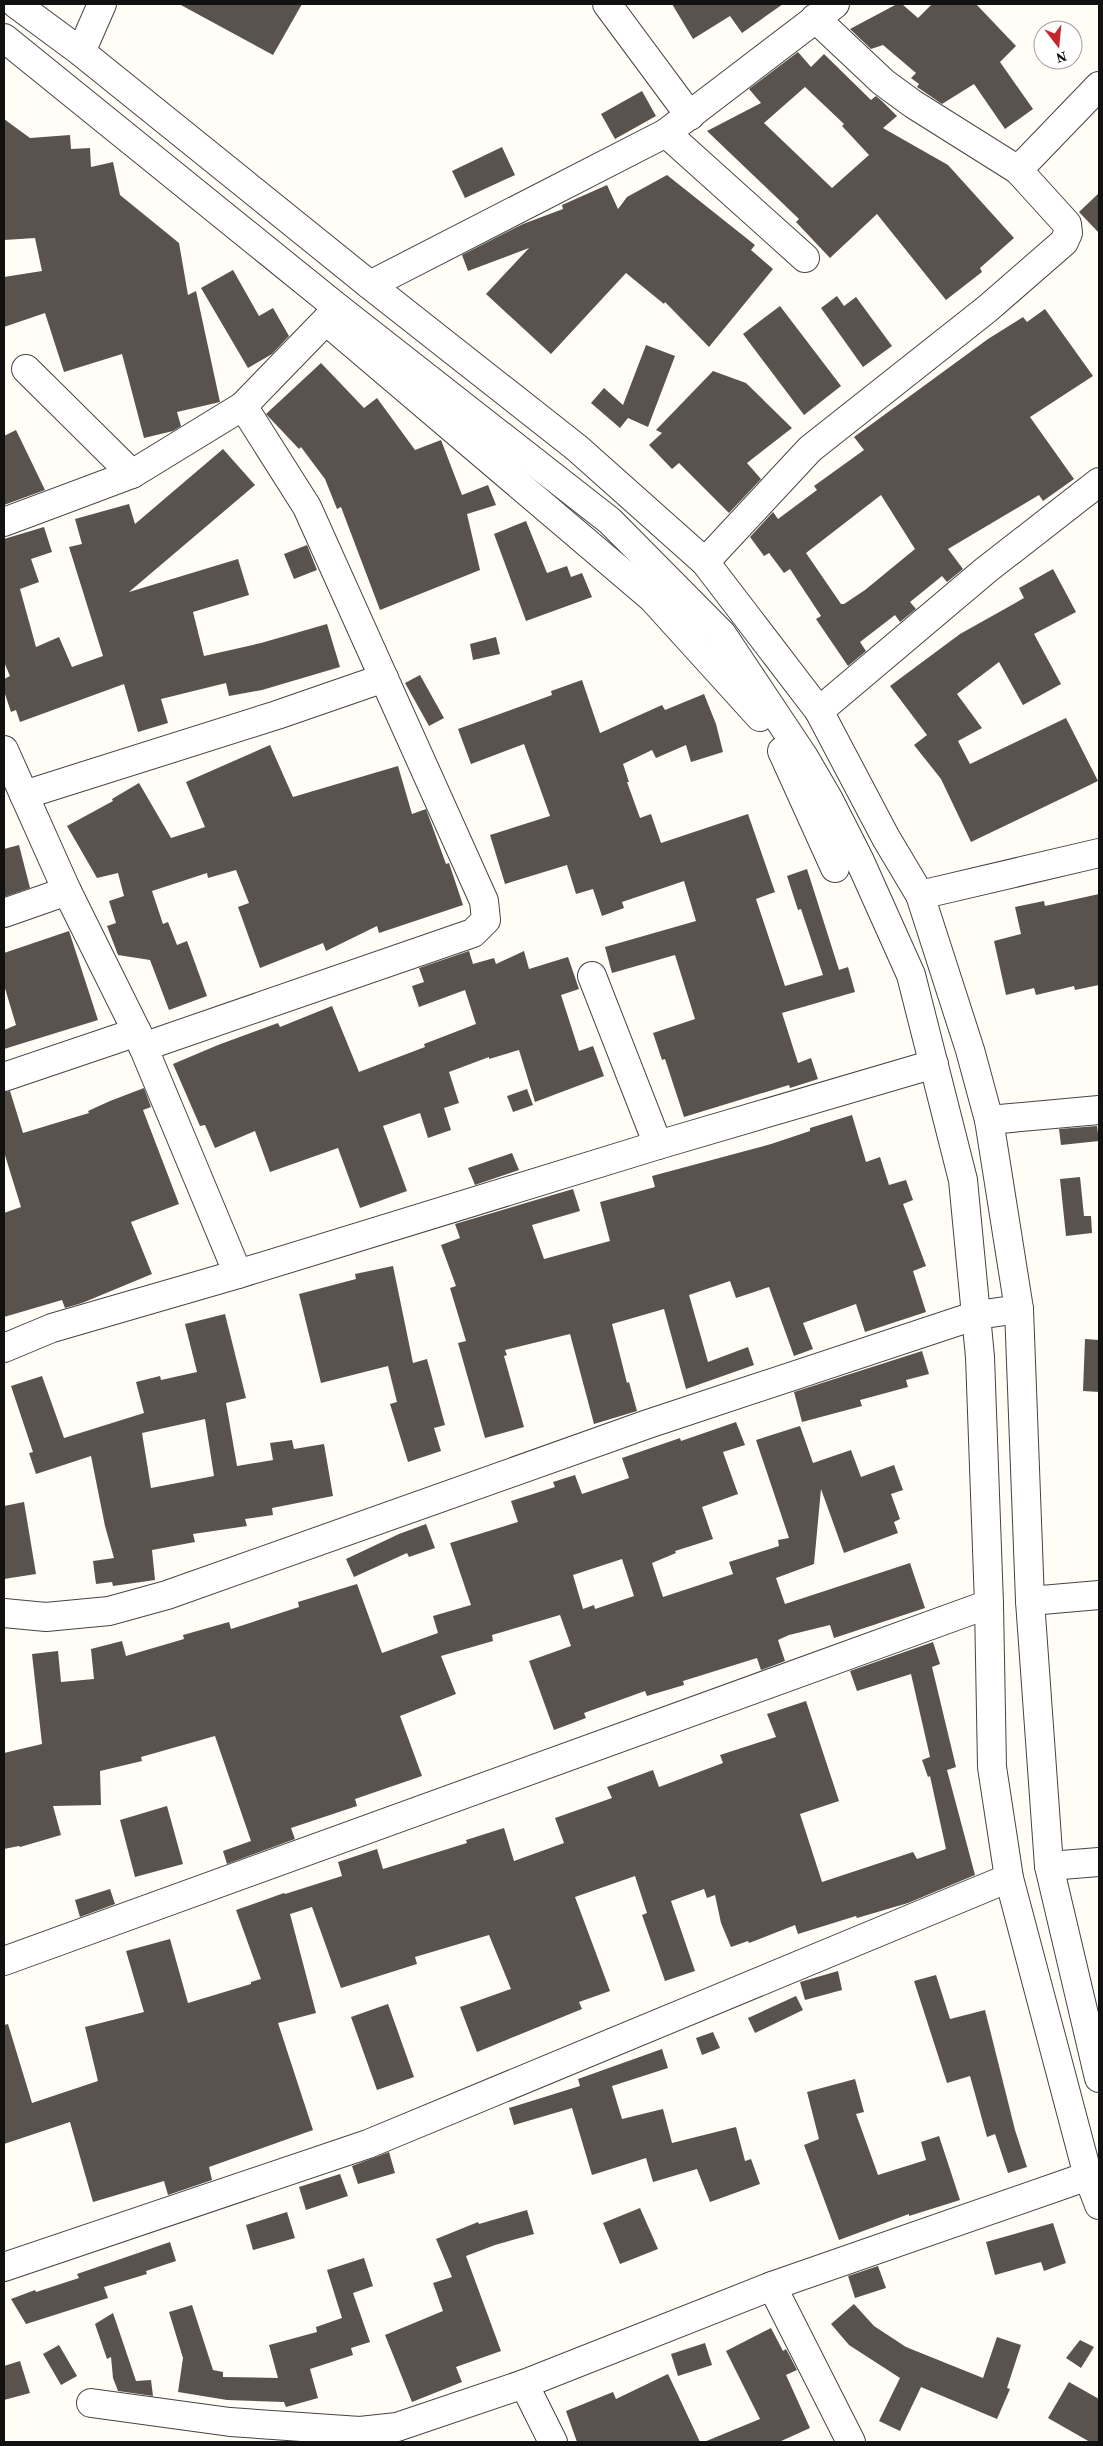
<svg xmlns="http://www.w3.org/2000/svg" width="1103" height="2446" font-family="'Source Serif 4',serif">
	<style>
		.building { fill: #5a524d; fill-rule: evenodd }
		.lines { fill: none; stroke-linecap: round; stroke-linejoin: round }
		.minor-casing { stroke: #444; stroke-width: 30 }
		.minor { stroke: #fff; stroke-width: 28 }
	</style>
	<rect width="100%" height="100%" fill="#fffdf5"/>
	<g class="building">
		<path d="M179,4H302L273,55Z"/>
		<path d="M672,4H783L742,33L730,16L693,39Z"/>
		<path d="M897,4H902L918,18L932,4H976L1016,46L1000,62L1033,109L1005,129L974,84L942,104L917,87L919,84L911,78L916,73L883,45L871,49L850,29Z"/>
		<path d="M798,52L811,67L824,54L871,100L876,96L883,102L897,116L883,128L948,165L1014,238L980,268L982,272L946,300L877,214L830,258L796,222L799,219L707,131L761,103L749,89ZM805,87L844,124L842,126L869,155L832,188L764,123Z"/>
		<path d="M642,91L656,116L615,139L601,114Z"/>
		<path d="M4,119L30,138L70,135L71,149L90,148L91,167L113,162L120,195L179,243L188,295L196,291L220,402L177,412L181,426L173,431L144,438L122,354L64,372L45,313L4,327V277L42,271L35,238L4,240Z"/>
		<path d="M502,147L515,175L465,198L452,171Z"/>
		<path d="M667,175L755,245L751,250L773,269L709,347L665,302L664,304L626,273L551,354L486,294L529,248L468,271L462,255L523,224L563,209L562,205L607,185L618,209L627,197Z"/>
		<path d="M1099,193V233L1079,212Z"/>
		<path d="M233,270L259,316L273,308L289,336L272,354L248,368L201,288Z"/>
		<path d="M837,296L844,306L856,297L892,346L863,367L821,308Z"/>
		<path d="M780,306L841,386L804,415L743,334Z"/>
		<path d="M1045,309L1093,376L1030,417L1074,479L1043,501L1039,495L948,549L963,569L947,582L942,576L910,602L916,609L900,622L895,615L860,642L866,651L848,666L816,619L821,616L790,569L784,573L769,553L764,556L750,537L773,512L778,519L817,490L814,486L864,450L854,437L988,339L1023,317L1027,322ZM881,495L915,549L865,590L844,604H841L806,553Z"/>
		<path d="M646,345L675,356L648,427L628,418L620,428L591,403L604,388L623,405Z"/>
		<path d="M321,363L364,408L377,398L415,450L441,440L462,495L488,485L496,505L467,514L480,570L380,610L341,507L337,509L325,479L301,447L299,449L266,414Z"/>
		<path d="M713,371L746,383L792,428L747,463L761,479L729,513L679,463L672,469L649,445L662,433L656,430Z"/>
		<path d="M16,430L45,490L4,505V436Z"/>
		<path d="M223,449L255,485L129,592L238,559L249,595L193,612L204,656L261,643L327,624L340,667L262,690L229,696L226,683L161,699L168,723L138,732L124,684L20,722L16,710L11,712L4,691V679L10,676L4,662V539L44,527L52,552L31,559L39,582L20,589L36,647L59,637L72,667L103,656L69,547L82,544L75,519L129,504L135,524Z"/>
		<path d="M526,521L547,573L567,566L571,577L582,573L592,597L526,621L494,534Z"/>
		<path d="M307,545L317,570L294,579L284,554Z"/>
		<path d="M1053,569L1076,612L1034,634L1061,684L1023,705L999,662L957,694L982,728L958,741L970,764L1066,718L1098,781L971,842L941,779L914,745L927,735L890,686L960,634L1024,598L1019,588Z"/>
		<path d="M496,637L500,654L473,660L470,644Z"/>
		<path d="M420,675L444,718L429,726L405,683Z"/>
		<path d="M582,680L600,733L662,705L665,710L704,694L716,724L723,752L691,762L686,745L656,758L652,750L623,764L629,782H627L640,818L651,814L661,843L748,814L775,892L756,899L785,986L823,975L801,909L798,910L787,876L807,869L839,970L848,967L855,992L782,1013L798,1063L811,1058L818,1079L790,1088L789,1085L684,1117L665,1059L662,1060L653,1033L695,1019L675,955L612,973L605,947L696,921L684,881L622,902L624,908L602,916L593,889L576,894L567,865L505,884L490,835L550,816L524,744L471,764L458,729L552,695L551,691Z"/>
		<path d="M270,745L293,797L398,766L412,814L426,809L446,864L449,863L463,905L379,933L377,926L326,951L323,943L260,968L238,907L249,903L236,870L208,878L207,873L152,891L163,924L168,922L177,945L187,941L207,996L169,1010L150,960L118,955L107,926L116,923L109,901L124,896L118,873L97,878L67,826L113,801L112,799L139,783L171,838L205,827L186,782Z"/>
		<path d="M19,845L30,888L4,897V849Z"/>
		<path d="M1099,894V985L1075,990L1074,986L1036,995L1034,988L1006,995L994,941L1021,934L1015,907L1044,901L1045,906Z"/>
		<path d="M69,931L98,1020L4,1049V1030L16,1025L4,985V953Z"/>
		<path d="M469,951L473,964L494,958L496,964L524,951L529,969L568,957L579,989L561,995L579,1051L593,1046L604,1076L535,1102L519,1050L489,1059V1057L449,1072L459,1103L444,1108L451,1130L428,1138L420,1113L383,1126L407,1191L360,1208L338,1148L270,1172L255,1131L215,1148L205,1125L200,1126L173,1064L218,1045L278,1023L280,1027L332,1006L359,1072L425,1047L424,1044L476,1024L465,990L419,1007L412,986L424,982L419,968Z"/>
		<path d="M144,1088L151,1107L143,1110L179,1204L131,1222L152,1274L82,1303L65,1308L62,1300L4,1317V1213L21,1207L4,1152V1092L10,1091L23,1133L89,1113L88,1111L110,1101Z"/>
		<path d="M527,1089L533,1105L513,1112L507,1096Z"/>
		<path d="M852,1115L866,1162L880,1157L889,1185L906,1180L913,1200L903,1204L926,1266L913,1271L926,1312L865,1332L856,1304L803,1323L813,1349L794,1356L769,1287L736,1298L730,1281L689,1295L708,1362L748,1347L754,1365L686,1389L664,1309L612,1324L627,1383L629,1382L637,1411L594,1424L570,1334L505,1350L507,1355L504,1356L524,1427L485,1438L458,1343L466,1341L450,1288L456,1286L441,1245L460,1238L455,1224L573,1189L580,1211L532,1225L544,1259L610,1241L600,1202L655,1187L652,1176L771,1144L810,1131V1128Z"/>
		<path d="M1097,1126L1099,1141L1061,1145L1059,1129Z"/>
		<path d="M512,1153L519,1170L475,1185L468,1168Z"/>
		<path d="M1080,1177L1084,1216H1091L1092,1233L1066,1236L1060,1179Z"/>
		<path d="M393,1266L413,1363L427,1359L445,1425L434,1428L441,1451L408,1462L390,1404L397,1402L388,1366L321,1383L299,1294L356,1279L355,1274Z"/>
		<path d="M225,1314L246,1398L226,1403L237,1466L273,1460L270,1443L292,1440L294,1449L324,1444L333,1496L272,1508L273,1515L245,1519L247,1526L193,1534L195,1542L152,1550L155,1580L113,1586L112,1582L96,1584L93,1561L114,1558L105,1526L91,1456L36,1474L29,1453L33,1452L11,1386L42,1376L64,1438L144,1413L136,1382L160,1376L161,1380L197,1372L185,1324ZM205,1419L214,1476L151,1488L142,1433Z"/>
		<path d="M1085,1339L1099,1340V1392L1083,1391Z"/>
		<path d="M922,1351L929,1374L906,1380L908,1387L860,1400L862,1406L802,1422L794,1392Z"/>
		<path d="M736,1422L745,1445L723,1452L738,1494L702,1507L713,1539L675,1551L676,1553L652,1563L663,1597L733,1574L729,1562L779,1546L778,1540L789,1538L756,1440L800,1426L813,1463L851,1450L861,1477L894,1465L903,1490L891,1494L900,1519L894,1522L898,1533L844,1553L821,1489L814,1564L776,1578L785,1604L910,1563L925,1608L834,1638L830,1625L789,1635L778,1640L785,1661L761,1670L757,1658L683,1681L684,1685L647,1696L645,1691L584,1713L586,1718L554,1730L529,1661L571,1646L560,1615L492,1635L493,1641L441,1656L456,1694L400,1716L422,1776L355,1799L357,1806L291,1828L295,1839L227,1864L223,1851L251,1841L215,1736L141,1757L142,1761L100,1771L101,1805L53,1806L61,1835L20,1847L19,1846L4,1849V1753L42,1744L32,1654L58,1651L61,1682L94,1679L91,1649L122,1641L126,1656L184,1639L183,1635L229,1622L231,1629L299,1607L298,1602L357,1584L382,1653L438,1633L433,1616L471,1605L450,1543L518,1522L511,1501L555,1487L553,1482L575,1475L582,1494L629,1478L622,1458L680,1438L681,1441ZM622,1559L634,1596L595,1609L594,1605L583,1609L573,1575Z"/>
		<path d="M24,1502L36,1574L4,1579V1506Z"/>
		<path d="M426,1524L435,1548L409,1557L407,1553L354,1577L346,1559L399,1534Z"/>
		<path d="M933,1642L940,1664L932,1667L956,1767L947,1770L975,1875L908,1903L857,1918L856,1916L798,1934L795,1925L749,1943L748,1941L731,1947L721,1923L715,1895L707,1898L704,1889L671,1901L695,1971L665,1981L642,1915L647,1913L635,1876L575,1897L610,1991L579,2002L582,2009L477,2052L460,2007L511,1989L489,1935L415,1957L417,1964L341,1988L312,1907L290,1914L316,2013L278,2023L313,2130L209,2167L212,2180L168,2195L164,2181L93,2202L70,2122L4,2144V2025L8,2024L32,2103L98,2081L85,2027L144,2012L126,1951L170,1939L188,2003L251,1984V1982L261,1979L236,1910L284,1893L285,1894L342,1876L338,1862L377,1849L383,1869L467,1843L466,1840L504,1828L514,1861L564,1843L555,1818L612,1798L607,1787L653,1770L659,1787L723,1763L720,1755L776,1737L767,1714L806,1701L839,1801L800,1814L822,1882L913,1852L917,1859L946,1849L930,1776L928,1777L922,1760L930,1757L911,1674L857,1691L850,1671Z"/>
		<path d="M167,1806L183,1864L135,1877L120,1820Z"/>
		<path d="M110,1889L115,1904L80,1917L75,1900Z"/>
		<path d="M838,1971L842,1990L805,2000L800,1982Z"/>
		<path d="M936,1975L950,2019L985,2010L1015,2130L1027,2167L1008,2173L995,2134L987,2137L970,2076L947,2083L914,1981Z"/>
		<path d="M796,1996L803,2010L755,2033L748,2018Z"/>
		<path d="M388,2004L414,2077L377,2090L351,2017Z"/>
		<path d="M713,2032L720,2048L702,2055L696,2038Z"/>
		<path d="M662,2049L668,2068L612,2086L622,2119L663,2109L672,2143L736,2127L745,2161L751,2159L760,2184L710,2202L697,2169L653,2182L646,2158L592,2175L572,2108L514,2125L509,2108L580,2086L578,2079Z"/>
		<path d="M855,2079L864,2112L856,2114L878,2175L926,2160L921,2142L939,2136L960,2200L909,2216V2214L839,2240L804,2145L819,2139L807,2092Z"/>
		<path d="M389,2152L395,2173L358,2184L352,2166Z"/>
		<path d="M340,2174L348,2196L306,2210L299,2187Z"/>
		<path d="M640,2208L658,2249L620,2264L603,2223Z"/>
		<path d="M527,2210L534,2234L495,2245L466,2256L501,2351L456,2367L462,2382L412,2402L385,2335L443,2311L433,2283L452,2277L436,2239L478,2222L479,2224Z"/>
		<path d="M287,2212L295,2238L253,2250L246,2225Z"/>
		<path d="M1053,2223L1066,2263L1044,2271L1041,2262L995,2275L986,2242Z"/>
		<path d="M170,2242L176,2261L146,2271L147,2274L104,2287L108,2298L26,2324L11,2299L35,2290L36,2292L79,2278L77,2274Z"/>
		<path d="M364,2258L373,2286L353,2293L370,2342L351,2348L353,2355L310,2369L318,2398L286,2407L284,2402L227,2400L178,2392L183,2358L169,2312L192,2305L213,2370L223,2372V2377L278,2378L269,2345L317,2332L316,2327L342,2318L327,2270Z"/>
		<path d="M878,2266L886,2288L855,2298L848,2276Z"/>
		<path d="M854,2304L874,2326L906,2347L983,2378L997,2337L1021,2345L1007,2388L1010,2389L997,2419L921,2387L900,2431L879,2421L900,2378L849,2345L831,2324Z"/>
		<path d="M113,2313L136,2381L151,2380L153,2396L118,2391L113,2378L111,2357L107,2359L95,2324Z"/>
		<path d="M771,2328L783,2351L786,2349L797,2370L786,2375L810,2428L779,2442H704L760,2419L726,2351Z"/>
		<path d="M1080,2340L1094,2347L1081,2368L1066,2358Z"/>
		<path d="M705,2343L712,2365L678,2376L671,2354Z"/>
		<path d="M59,2345L77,2376L61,2385L43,2354Z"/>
		<path d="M20,2361L30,2393L4,2400V2366Z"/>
		<path d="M668,2374L700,2442H577L566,2411L613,2392L616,2399Z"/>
		<path d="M1069,2382L1099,2399V2442H1090L1048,2418Z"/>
	</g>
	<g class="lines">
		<defs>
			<g id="minor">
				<path d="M16,4L81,52L370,285L577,448L705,562L819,711L886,838L920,895L970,1050L989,1120L1019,1309L1030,1601L1049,1866L1099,2078"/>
				<path d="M607,4L690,116"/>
				<path d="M4,38L338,308L610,521L722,634L804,757L829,800L859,859L911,975L963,1180L980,1357L989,1604L992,1767L1009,1878L1088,2176L1099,2205"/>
				<path d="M81,52L102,4"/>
				<path d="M666,133L805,258"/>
				<path d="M1018,170L1099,86"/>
				<path d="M370,285L666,133L835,4"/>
				<path d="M331,325L652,598L760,717"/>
				<path d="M26,369L132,474"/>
				<path d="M4,522L132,474L243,406L338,308"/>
				<path d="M705,562L810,449L987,309L1064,242L1068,233L1067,224L1018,170L913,104L883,82L815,18"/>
				<path d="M819,711L986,570L1099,482"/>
				<path d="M4,750L67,891L137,1032L238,1274"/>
				<path d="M782,751L835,868"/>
				<path d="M24,795L277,715L384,678"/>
				<path d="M920,895L1099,853"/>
				<path d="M4,913L67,891"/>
				<path d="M592,976L658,1145"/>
				<path d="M143,1047L473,933L486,920L484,901L307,507L243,406"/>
				<path d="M4,1077L137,1032"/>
				<path d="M989,1120L1099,1110"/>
				<path d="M4,1348L52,1328L238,1274L658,1145L934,1064"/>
				<path d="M1030,1601L1099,1595"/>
				<path d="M4,1613L46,1617L109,1611L167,1595L648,1424L977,1315L1019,1309"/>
				<path d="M1049,1866L1099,1862"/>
				<path d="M4,1961L989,1604"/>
				<path d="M4,2267L368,2144L1009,1878"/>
				<path d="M772,2286L851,2442"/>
				<path d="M524,2384L553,2442"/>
				<path d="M91,2403L230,2422L360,2431L397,2427L524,2384L772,2286L1088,2176"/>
			</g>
		</defs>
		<use href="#minor" class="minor-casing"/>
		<use href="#minor" class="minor"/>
	</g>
	<rect width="1103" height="2446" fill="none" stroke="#111111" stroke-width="10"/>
	<g transform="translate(1058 45) rotate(164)"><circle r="24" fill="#ffffff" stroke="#a0a0a0"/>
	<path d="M0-4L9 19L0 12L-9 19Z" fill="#c4262e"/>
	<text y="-8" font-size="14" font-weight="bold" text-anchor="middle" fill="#111111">N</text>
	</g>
</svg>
